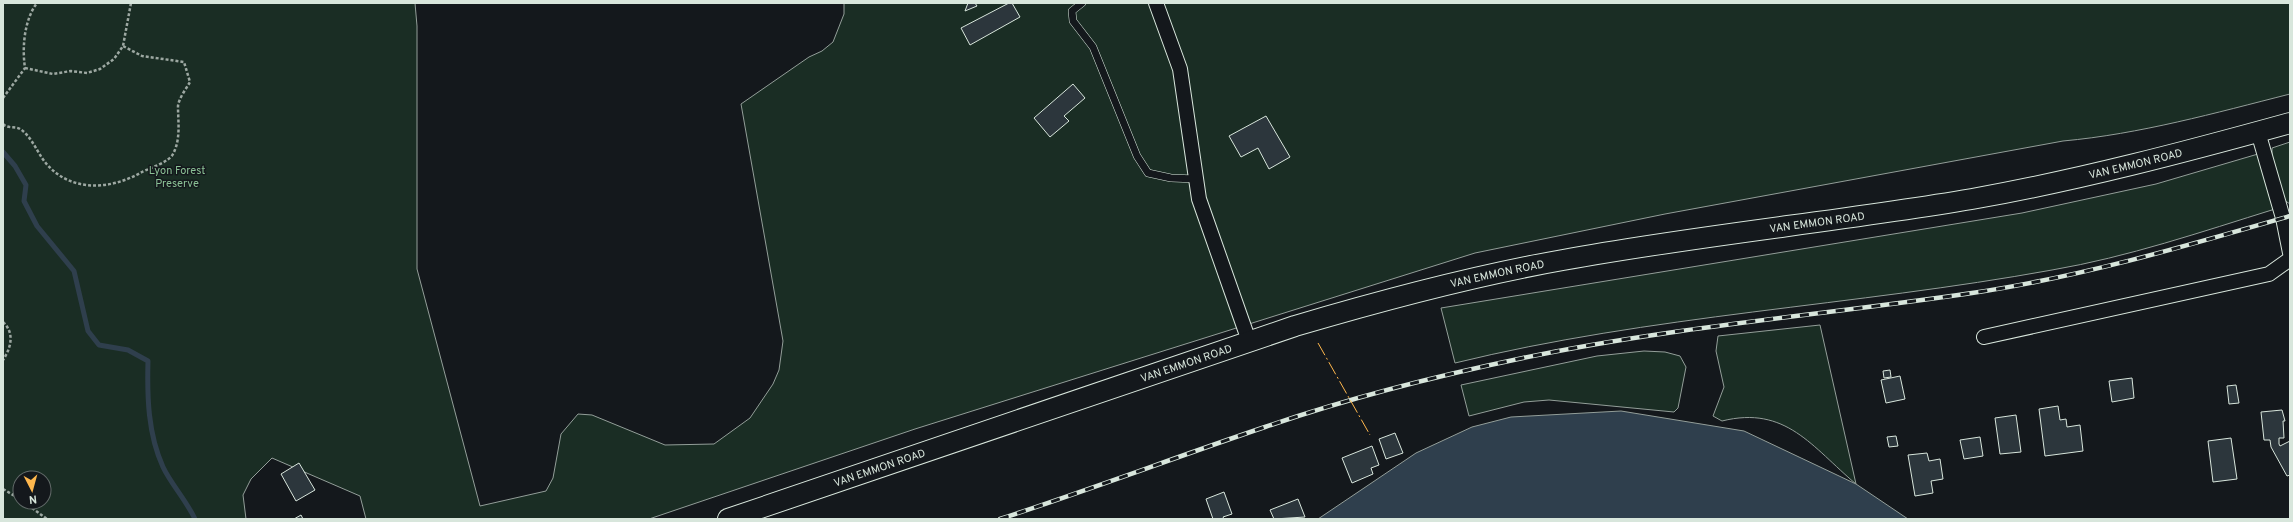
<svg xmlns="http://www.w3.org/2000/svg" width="2293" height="522" font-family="Overpass,sans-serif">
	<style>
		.green { fill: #1a2d24; stroke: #939e99; fill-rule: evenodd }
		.water { fill: #2f3f4d; stroke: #939e99 }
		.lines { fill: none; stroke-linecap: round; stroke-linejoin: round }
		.stream { stroke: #2f3f4d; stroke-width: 5 }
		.building { fill: #2c363c; stroke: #d8e6dc }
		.lane-casing { stroke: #d8e6dc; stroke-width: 8 }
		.street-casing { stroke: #d8e6dc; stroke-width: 16 }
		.secondary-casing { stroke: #d8e6dc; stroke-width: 22 }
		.path { stroke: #9da8a2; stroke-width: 2.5; stroke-dasharray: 3 2; stroke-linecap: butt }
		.lane { stroke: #14181c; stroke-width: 7 }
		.street { stroke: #14181c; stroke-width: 14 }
		.secondary { stroke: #14181c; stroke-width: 20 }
		.rail-casing { stroke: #d8e6dc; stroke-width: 4.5 }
		.rail { stroke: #14181c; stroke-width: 3; stroke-dasharray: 9; stroke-linecap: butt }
		.power { stroke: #ffb74d; stroke-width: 1; stroke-dasharray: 14 3 2 3; stroke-linecap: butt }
		.labels { text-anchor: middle; stroke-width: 3; stroke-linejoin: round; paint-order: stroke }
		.street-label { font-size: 11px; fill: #d8e6dc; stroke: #14181c }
		.park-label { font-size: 11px; fill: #8ac095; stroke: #14181c }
	</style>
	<rect width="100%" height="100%" fill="#14181c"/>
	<g class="green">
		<path d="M3,3H415L417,26V269L480,506L546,491L553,478L561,434L578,414L592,415L665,445L714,444L750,418L773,384L779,370L783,341L741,104L809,57L822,51L833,42L844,14V3H2290V94C2215,113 2140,134 2063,141L1665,214L1475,253L915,429L649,519H366L360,496L272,458L251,479L243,495L246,519H3ZM20,478H44V502H20Z"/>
		<path d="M2290,142V204L2284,200L2272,156V148Z"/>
		<path d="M2258,154L2275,209C2201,232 2128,257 2052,270C1854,306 1651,315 1455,363L1441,308L2022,213L2156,184Z"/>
		<path d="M1820,325L1856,484C1812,447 1786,405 1722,421L1713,416L1724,387L1716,351L1718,336Z"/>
		<path d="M1644,351L1665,352L1680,356L1686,367L1678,408L1674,412L1549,400L1524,402L1469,416L1461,385L1597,356Z"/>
	</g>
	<path class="water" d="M1621,411L1744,431L1856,484L1908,519H1318L1416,453L1472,427L1511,417Z"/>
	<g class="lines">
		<path class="stream" d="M3,152L15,166L26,185L24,201L37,226L74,271L88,331L99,345L128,350L148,361C147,397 148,434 163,467C171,484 186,500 195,519"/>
	</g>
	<g class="building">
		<path d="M968,3H975L977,6L965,11Z"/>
		<path d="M1009,3H1012L1020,17L970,45L961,28Z"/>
		<path d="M1073,84L1085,98L1064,116L1069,121L1050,137L1034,118Z"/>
		<path d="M1266,116L1290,157L1269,169L1258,148L1241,157L1229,136Z"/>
		<path d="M1890,370L1891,377L1884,378L1883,371Z"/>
		<path d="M1900,376L1905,399L1886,403L1881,380Z"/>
		<path d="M2132,378L2134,398L2112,402L2109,381Z"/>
		<path d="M2236,385L2239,403L2229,404L2227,386Z"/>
		<path d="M2058,406L2060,420L2066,419L2067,427L2080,425L2083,451L2045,456L2039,409Z"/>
		<path d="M2282,410L2285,421H2283L2284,438H2279V444L2280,446L2290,441V475L2287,476L2271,447L2270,440H2264L2261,412Z"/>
		<path d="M2016,415L2021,452L2000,454L1995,418Z"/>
		<path d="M1395,433L1403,453L1386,459L1379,439Z"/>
		<path d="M1896,436L1898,446L1889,447L1887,437Z"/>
		<path d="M1980,437L1983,456L1964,459L1960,440Z"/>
		<path d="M2231,438L2237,479L2213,482L2208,441Z"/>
		<path d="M1372,446L1379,465L1371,468L1373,474L1352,483L1342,458Z"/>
		<path d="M1927,453L1929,461L1940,459L1943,479L1931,481L1933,493L1915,496L1908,455Z"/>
		<path d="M299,463L315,490L296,501L281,474Z"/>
		<path d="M1224,492L1232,514L1223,517L1224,519H1213L1206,499Z"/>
		<path d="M1298,499L1305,517L1274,519L1270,510Z"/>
		<path d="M301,515L303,519H294Z"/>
	</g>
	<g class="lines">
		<defs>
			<path id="lane" d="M1082,3L1072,11L1073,21L1093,47L1137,156L1148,173L1171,178L1196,179"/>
			<g id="street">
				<path d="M1156,3L1180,69L1199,199L1249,341"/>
				<path d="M2258,132L2283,218L2290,253"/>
				<path d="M1984,337L2269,274L2290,259"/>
			</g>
			<g id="secondary">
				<path id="s1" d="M728,519L1295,326C1383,300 1472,276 1563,260C1699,235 1836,222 1972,199C2079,180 2185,152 2290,123"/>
			</g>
		</defs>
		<use href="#lane" class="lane-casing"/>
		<use href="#street" class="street-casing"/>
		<use href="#secondary" class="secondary-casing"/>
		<g class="path">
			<path d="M25,68L53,74L71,71L87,73L100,69L114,59L123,46L131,3"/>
			<path d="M3,98L25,68C22,48 24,20 37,3"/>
			<path d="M3,124C8,129 15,126 20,129C30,135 36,149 42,158C66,193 109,191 142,172C150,168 169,162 173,154C181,139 178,122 178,106C179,98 186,89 190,82L184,62L142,56L123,46"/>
			<path d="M3,322C15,333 11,348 3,360"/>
			<path d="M3,489L20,499"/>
			<path d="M24,502L47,519"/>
		</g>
		<use href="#lane" class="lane"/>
		<use href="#street" class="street"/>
		<use href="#secondary" class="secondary"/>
		<defs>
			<path id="rail" d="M1000,519C1089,490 1176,457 1265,427C1349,398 1436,376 1523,358C1671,327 1823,315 1972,293C2080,277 2186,246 2290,216"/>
		</defs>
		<use href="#rail" class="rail-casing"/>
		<use href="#rail" class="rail"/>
		<path class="power" d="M1318,343L1370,435"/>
	</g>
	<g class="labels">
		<g class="street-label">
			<text dy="4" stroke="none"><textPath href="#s1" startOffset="1456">VAN EMMON ROAD</textPath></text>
			<text dy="4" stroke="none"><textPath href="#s1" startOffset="1132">VAN EMMON ROAD</textPath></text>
			<text dy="4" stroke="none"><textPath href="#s1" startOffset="808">VAN EMMON ROAD</textPath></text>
			<text dy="4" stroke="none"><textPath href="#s1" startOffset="484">VAN EMMON ROAD</textPath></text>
			<text dy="4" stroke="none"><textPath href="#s1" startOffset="160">VAN EMMON ROAD</textPath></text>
		</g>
		<g class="park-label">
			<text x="177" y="174">Lyon Forest<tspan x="177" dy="13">Preserve</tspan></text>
		</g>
	</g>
	<rect width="2293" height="522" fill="none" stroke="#d8e6dc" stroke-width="8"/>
	<g transform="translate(32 490) rotate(174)"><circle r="19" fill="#14181c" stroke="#626a69"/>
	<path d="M0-3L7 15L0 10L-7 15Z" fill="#ffb74d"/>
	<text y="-6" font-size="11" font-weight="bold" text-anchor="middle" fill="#d8e6dc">N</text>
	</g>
</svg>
